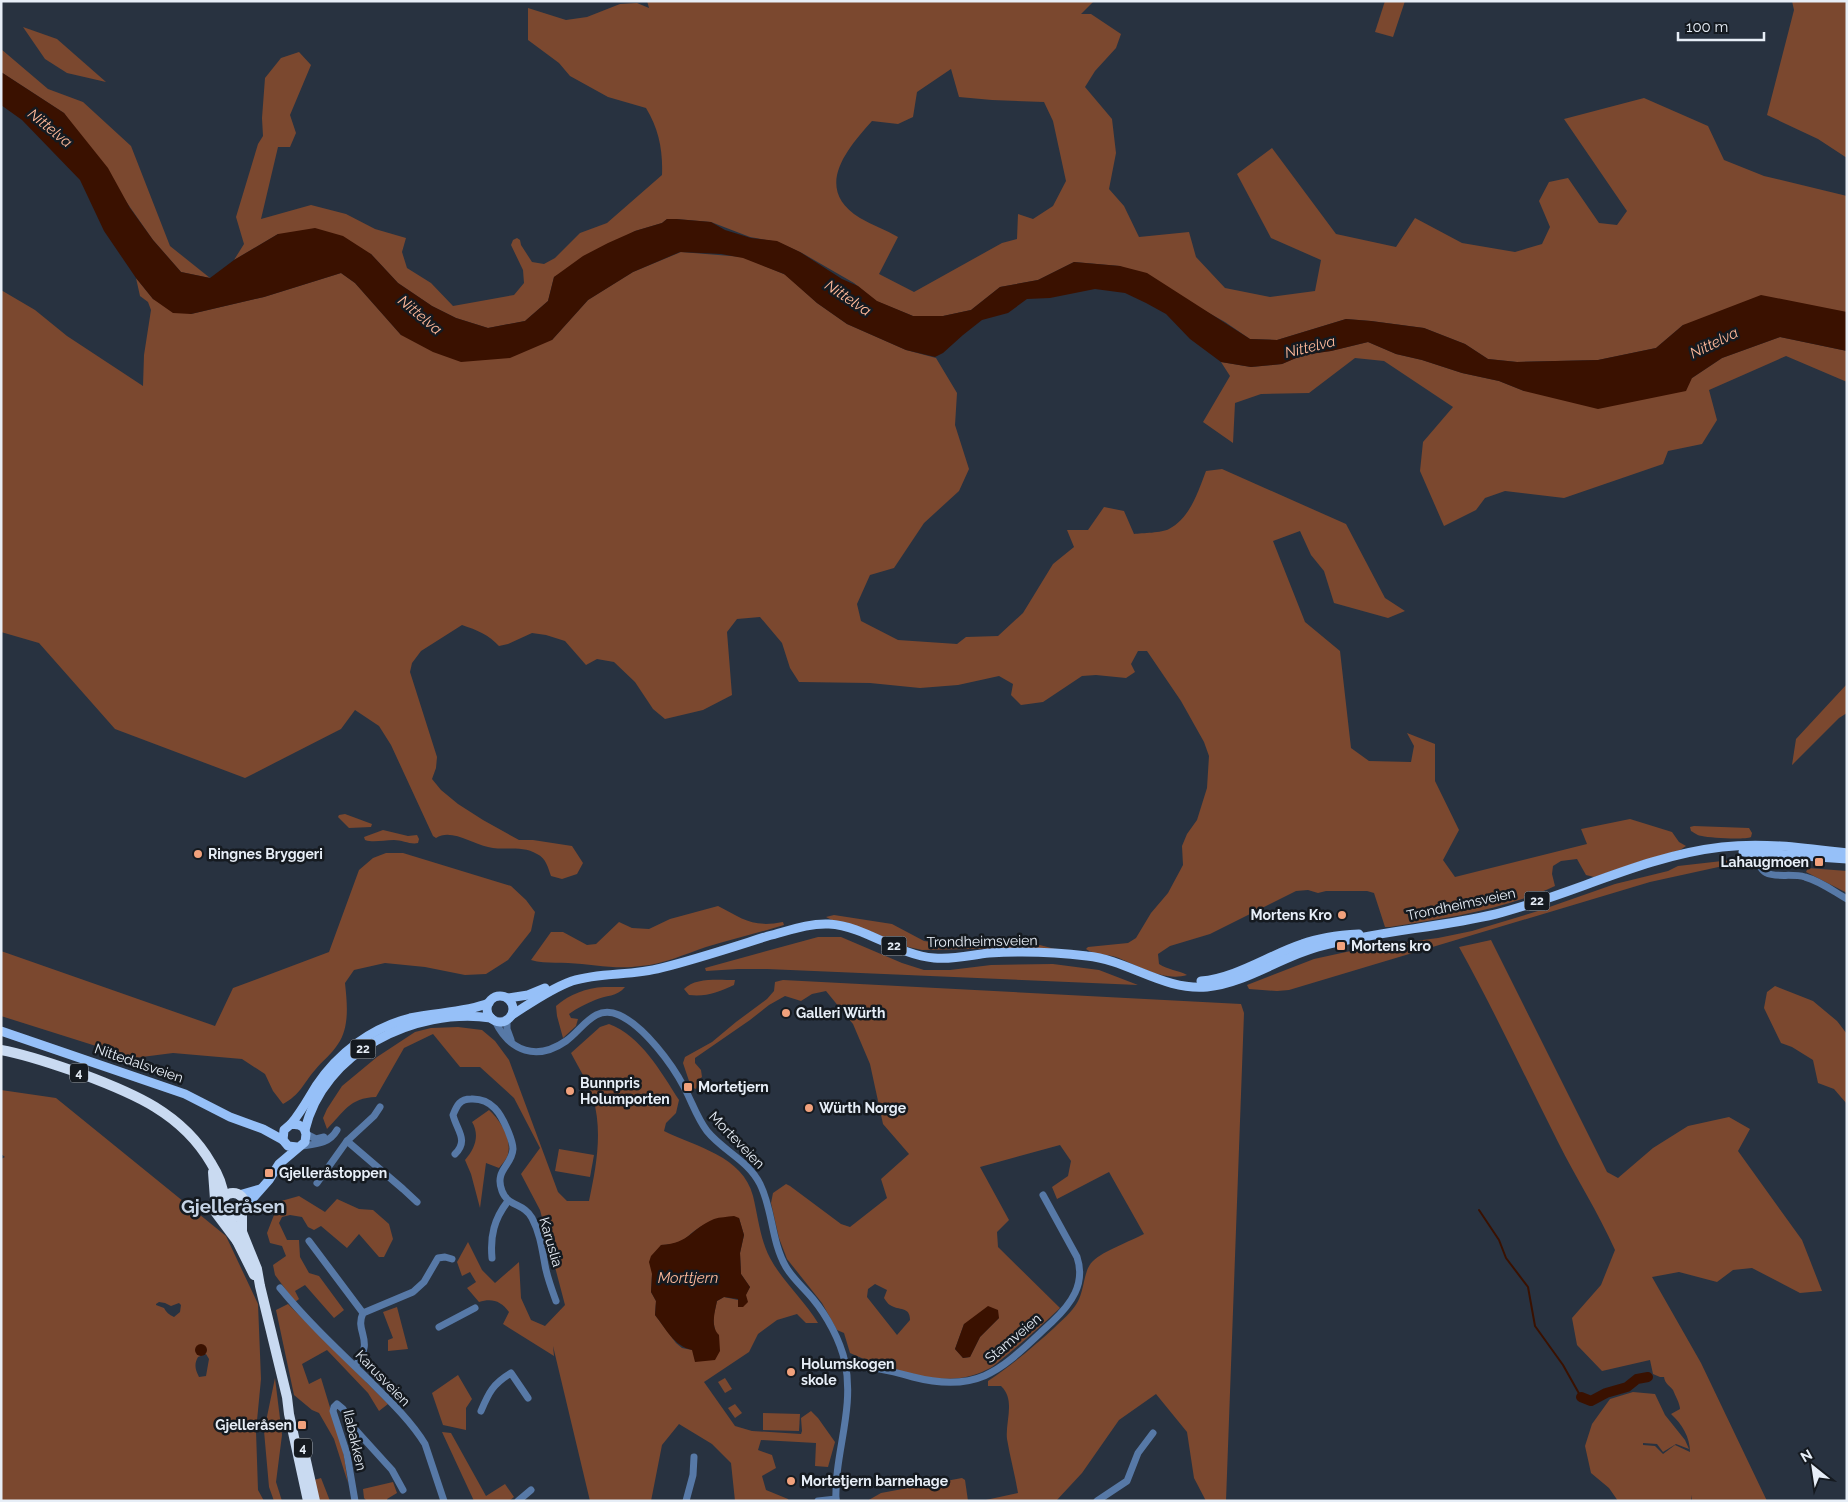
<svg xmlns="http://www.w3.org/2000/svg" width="1848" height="1502" font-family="Raleway,sans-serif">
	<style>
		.green { fill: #7b482f; fill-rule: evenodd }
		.water { fill: #3a1100 }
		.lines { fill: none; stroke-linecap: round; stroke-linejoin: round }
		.stream { stroke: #3a1100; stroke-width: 2 }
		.river { stroke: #3a1100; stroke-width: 10 }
		.minor { stroke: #5779a7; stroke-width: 7 }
		.major { stroke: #96c0f8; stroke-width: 9 }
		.highway { stroke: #c9daf1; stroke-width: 10 }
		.poi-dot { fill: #f1a17c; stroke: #151a20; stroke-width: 2 }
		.labels { text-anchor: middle; stroke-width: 5; stroke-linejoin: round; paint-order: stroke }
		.shield { fill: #151a20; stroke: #a8aeb6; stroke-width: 1 }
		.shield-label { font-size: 12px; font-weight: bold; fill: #e7eef7 }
		.poi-label { font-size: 14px; font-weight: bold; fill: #e7eef7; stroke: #151a20; text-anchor: start }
		.street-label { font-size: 14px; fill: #e7eef7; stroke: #151a20 }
		.water-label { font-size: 15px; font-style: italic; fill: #feb99a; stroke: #151a20 }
		.district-label { font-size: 19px; font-weight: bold; fill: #c5d3e5; stroke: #151a20 }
	</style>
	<rect width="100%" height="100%" fill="#283240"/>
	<g class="green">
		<path d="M647,1H1094L1081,14H1091L1121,34L1116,48L1095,71L1085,87L1112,119L1116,153L1109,189L1124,206L1139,237L1189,232L1196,257L1225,288L1270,297L1315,291L1321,260L1271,238L1237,174L1272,148L1336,234L1396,247L1415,218L1462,243L1515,252L1542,244L1550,227L1539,201L1549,182L1568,178L1599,223L1617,225L1627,211L1564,119L1644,98L1708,126L1724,160L1764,176L1847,196V312L1683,325L1656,348L1598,360L1517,362L1488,359L1465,344L1424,328L1371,321L1346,319L1277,340L1250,339L1225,322L1191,303L1120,266L1074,262L1038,280L1000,287L971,310L943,316H913L876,301L854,283L802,253L778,242L750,237L711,222L676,219H667L662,223L635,231L554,277L548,301L525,321L488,328L456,318L432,306L398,283L371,254L278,234L234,260L244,244L236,217L258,144L263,136L262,118L265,78L281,58L299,52L311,65L290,115L296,133L290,147H278L261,219L311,205L346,214L375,229L406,238L402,252L407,268L431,283L453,306L514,295L524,283L523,270L511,245L513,240L517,238L520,240L521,245L532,262L544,264L555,258L580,233L607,223L662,175C663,151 659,129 646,108L608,97L570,76L559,63L528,40V8L566,20L587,17L620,4L637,3L649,8ZM951,69L959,97L992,100L1044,102L1053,121L1066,181L1053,206L1033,219L1018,214L1017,239L1002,243L914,292L879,274L898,237C886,230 872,225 860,218C813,189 846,150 872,121L898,124L913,117L917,92Z"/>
		<path d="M1385,1H1405L1393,37L1375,32Z"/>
		<path d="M1792,1H1847V158L1818,139L1767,115L1794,10Z"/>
		<path d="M23,27L57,39L106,82L67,73L45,59Z"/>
		<path d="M1,49L48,89L83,102L131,146L170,246L210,278L181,272L153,240L64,113L1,72Z"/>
		<path d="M681,252L743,257L786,275L817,303L847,324L906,350L936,358L957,393L955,425L969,469L959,491L924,523L894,568L870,575L857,604L861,621L898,640L957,644L966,637L998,636L1023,613L1053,564L1074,547L1067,530H1088L1104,507L1124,511L1134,534C1142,533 1162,533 1169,529C1190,518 1198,492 1206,471L1222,469L1346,524L1385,598L1405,611L1388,618L1334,603L1324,571L1311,555L1300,531L1273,541L1305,622L1340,651L1351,748L1369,761L1411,762L1414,746L1407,733L1435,744V781L1459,830L1443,860L1455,877L1587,844L1581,829L1630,819L1672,832L1679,842L1686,846L1680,850L1644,860L1594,877L1586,875L1577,859L1561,861L1553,866L1552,874L1555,886C1503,910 1446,918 1390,927H1385L1374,893L1367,891H1326L1318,893L1308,890L1296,891L1210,934L1170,946L1158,954L1159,964C1168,970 1178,970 1187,975C1164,982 1137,965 1116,957C1106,954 1094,955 1086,949L1088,947L1128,943L1136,938L1151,913L1168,893L1183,865L1182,846L1187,834L1197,820L1207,788L1209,756L1204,742L1181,701L1147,651H1138L1131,664L1135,672L1126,678L1096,675L1082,676L1043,702L1021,705L1011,695L1013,684L999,676L958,685L920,688L870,683L799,682L790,668L782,643L760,617L737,619L727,632L732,695L703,710L665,719L653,709L635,682L614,662L597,659L586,665L565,641L546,635L532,633L508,644L499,646C489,635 477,630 462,625L421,651L412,663L410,672L437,757L436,768L432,779L441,790L458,804L483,820L519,840H533L572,846L583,863L577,874L562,879L551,876C548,868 546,858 537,854C522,845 504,851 488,847C472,844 451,828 436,838L433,836L391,745L379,726L355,710L341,729L245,778L115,729L39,643L1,632V290L35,310L67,336L143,386L144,355L151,310L148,302L140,296L136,278L153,299L191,314L264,297L341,273L355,283L401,335L552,340L588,300L633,272Z"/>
		<path d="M1780,337L1847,351V382L1786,356L1709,390L1717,420L1702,444L1668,451L1663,464L1564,498L1505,491L1485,498L1476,510L1444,526L1420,471L1423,442L1453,407L1384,361L1355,358L1309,393L1261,394L1235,403L1233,443L1203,422L1230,376L1221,362L1251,367L1282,364L1303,355L1331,351L1368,342L1396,354L1422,360L1462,373L1499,381L1524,391L1692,378L1722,358Z"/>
		<path d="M1847,684V713L1839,718L1792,765L1796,739Z"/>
		<path d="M345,814L372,824L371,827L349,828L338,817L339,815Z"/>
		<path d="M1694,826L1749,828L1752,833L1751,837C1745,840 1710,838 1702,836C1698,836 1695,833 1691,831L1690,827Z"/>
		<path d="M383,830L408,836L417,835L419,839L418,843C411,845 402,840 394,840C383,840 374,843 365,840L364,837Z"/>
		<path d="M386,853H403L511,886L526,900L535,912L531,931L508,960L486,974L465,975L425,967L385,963L354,970L345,983C347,1002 350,1027 338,1044C332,1054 322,1061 315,1070C303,1084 300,1095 283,1104L273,1091L265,1074L242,1059L173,1053L134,1058L1,1016V951L215,1026L233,988L329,952L359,870L373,858Z"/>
		<path d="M1731,860L1732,863L1723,866L1650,882L1289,990L1277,991L1249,989L1247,985L1314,959L1369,947L1438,938L1472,931L1538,911L1615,884L1668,871L1678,866Z"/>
		<path d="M1808,868L1847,871V893L1806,872Z"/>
		<path d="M718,906C743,919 753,928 783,922L784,925C758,933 732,939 706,947C685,954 664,964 641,966C616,970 593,964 568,963C555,962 543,964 531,960L551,932H563L587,945L596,944L619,922L632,928L649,929L670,919Z"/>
		<path d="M834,915L892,924L924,941L941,943H1032L1055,949L1021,948L922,950L904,946L875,933L848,923L832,920L826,917Z"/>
		<path d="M818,937H841L902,963L924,970H950L991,965L1053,964L1099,970L1138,985L767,969H738L706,971L705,968Z"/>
		<path d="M1491,940L1607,1172L1618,1178L1653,1148L1688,1126L1729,1117L1750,1129L1738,1151L1802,1240L1822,1291L1800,1293L1752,1268L1733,1270L1717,1282L1679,1272L1652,1277L1701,1363L1767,1501H1692V1495L1691,1501H1618L1609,1488L1591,1473L1585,1446L1592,1424L1610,1399L1633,1392L1655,1394L1665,1415L1685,1440L1689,1449L1676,1444L1663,1452L1657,1444L1643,1443V1445L1655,1446L1663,1454L1675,1445L1690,1452C1690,1437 1682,1424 1671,1414L1680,1409C1680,1404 1675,1395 1673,1390C1669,1385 1665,1384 1664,1377H1660L1653,1374L1650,1360L1602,1371L1577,1345L1572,1318L1601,1285L1615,1250C1598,1212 1576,1178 1558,1142C1525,1077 1494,1010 1459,947Z"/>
		<path d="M735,980L734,985C718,992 707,997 689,995L684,989C695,977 720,980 735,980Z"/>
		<path d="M783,980L1241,1004L1244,1013L1226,1501H1206L1194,1478L1187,1432L1156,1394L1119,1420L1082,1473L1056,1501H981L1018,1493C1015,1475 1010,1457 1007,1439C1005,1422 1016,1400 1001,1386H988V1381C1012,1365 1033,1347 1054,1328C1062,1320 1072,1312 1077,1303C1085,1290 1083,1270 1093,1261C1103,1251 1131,1241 1144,1234L1109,1172L1057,1199L1052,1187L1068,1176L1071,1161L1060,1145L980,1167L1009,1220L997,1232L998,1247L1060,1308C1041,1326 1022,1343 1002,1359C997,1363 992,1368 986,1370C946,1391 888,1370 850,1353L844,1333L837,1330L822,1303L787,1259L779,1238L771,1203L773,1193L786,1184L790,1186L841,1224L850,1227L887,1198L881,1179L909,1154L883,1124L870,1064L853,1024L826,991L812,994L801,1001L785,996L769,1005L750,1020L695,1058V1063L701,1070L702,1077L698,1080L699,1083L696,1089L691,1087L683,1063L685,1057L712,1042L736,1022L767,999L774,991L775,982ZM875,1284L887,1290L884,1298C886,1301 888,1304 890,1305C899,1311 910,1306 910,1320L897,1335L867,1297L868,1289ZM999,1318L980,1337L970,1357L963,1358L955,1349L964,1324Z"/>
		<path d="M1775,986L1813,1001L1837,1021L1847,1034V1104L1834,1089L1818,1083L1813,1060L1792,1047L1781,1043L1764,1008L1767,992Z"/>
		<path d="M604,987H625C617,997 606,995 595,1000C586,1004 577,1008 569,1014L571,1018L578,1019L576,1026L563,1038L557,1016L556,1006C570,994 586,988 604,987Z"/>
		<path d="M609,1024C641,1036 661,1072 679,1100L676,1113L666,1123L664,1131C696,1147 743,1156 753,1196C758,1216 760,1239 770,1258C783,1282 804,1300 818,1323H806L797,1314L777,1320L758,1334L749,1352L704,1382L735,1426L752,1431L801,1434L802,1431L801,1418L811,1411L818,1418L835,1442L828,1467L815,1466L816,1443L761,1440L758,1450L772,1455L776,1468L762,1476L766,1490L788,1499L789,1501H735L731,1463L712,1444L679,1424L662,1445L651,1501H590L553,1346L554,1356L503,1324L509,1312C501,1301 492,1298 479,1302L467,1288L476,1282L470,1272L462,1276L457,1262L468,1242L482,1270L495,1283L519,1262L521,1298L531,1320L545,1326L565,1305L540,1210L521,1174L540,1148L514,1098L480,1067H460L433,1034L404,1048L376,1097C349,1098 344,1112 327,1129L323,1118L327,1109L342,1086L377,1057L415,1032L431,1028L458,1027L482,1030L495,1041L509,1060L558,1192L567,1201H589C596,1168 603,1132 593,1098C589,1083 578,1067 571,1053L600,1027ZM739,1218L744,1235L740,1253L741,1274L750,1287L739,1307L738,1300L724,1297L717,1301L713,1318L715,1331L692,1350L682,1348L676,1343L655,1315L656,1301L651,1292L652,1274L661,1245C689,1244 684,1235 704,1225C713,1220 729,1220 739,1218Z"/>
		<path d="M1,1090L56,1098L226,1236L258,1304L261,1379L256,1431L258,1490L264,1501H1V1159L5,1157L1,1154ZM159,1302L165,1303L171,1306L179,1303L181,1305L180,1312L174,1317C169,1315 166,1312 164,1308L156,1305V1304ZM206,1354L209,1359L206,1376L199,1377C195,1369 194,1364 198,1357Z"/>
		<path d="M489,1110C500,1120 512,1138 508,1154C507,1159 502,1164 499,1168L486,1163L480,1208L471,1174L465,1160C475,1149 480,1135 472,1122Z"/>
		<path d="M559,1149L594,1155L590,1177L555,1171Z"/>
		<path d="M299,1196L325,1212L337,1199L359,1209L373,1210L389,1224L393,1239L384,1257H379L359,1234L347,1248L321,1226L314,1230L308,1227L302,1217L290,1215L282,1217L279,1223L287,1240H299L300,1257L309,1273L319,1276L344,1310L334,1318L305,1285L295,1291L299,1299L295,1302L275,1275L273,1265L286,1256L282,1246L270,1243L267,1233L274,1215L261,1210L267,1205Z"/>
		<path d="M288,1304L388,1404L379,1411L368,1393L327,1350L302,1364L309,1384L321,1378L343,1450L348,1483L334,1439L319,1413L312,1410L294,1395L276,1310Z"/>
		<path d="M397,1307L408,1349L388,1351V1340L393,1338L383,1312Z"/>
		<path d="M458,1375L472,1399L466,1408V1430L443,1425L432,1393Z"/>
		<path d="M275,1378L282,1435L276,1482L282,1501H274L269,1487L264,1431Z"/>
		<path d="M725,1378L732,1389L725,1393L718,1382Z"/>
		<path d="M735,1404L742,1413L735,1418L728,1408Z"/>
		<path d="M763,1413L800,1414L799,1431L763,1430Z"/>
		<path d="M442,1432L451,1433L486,1496L505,1484L514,1497L509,1501H474Z"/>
		<path d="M321,1478L330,1501H318L314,1480Z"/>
		<path d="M962,1478L965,1480L968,1501H867L881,1493Z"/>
		<path d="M393,1482L397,1493L387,1499V1501H367L364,1498L363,1489Z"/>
	</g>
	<g class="water">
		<path d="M1,72L64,113L108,168L130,208L153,240L181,272L210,278L234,260L278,234L315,228L343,236L371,254L398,283L432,306L456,318L488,328L525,321L548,301L554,277L583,256L608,243L635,231L662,223L667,219H676L711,222L725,230L751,238L777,241L800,252L842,279L858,286L877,301L913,316H943L971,310L1000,287L1038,280L1074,262L1120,266L1147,273L1250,339L1277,340L1346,319L1371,321L1424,328L1465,344L1488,359L1517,362L1598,360L1656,348L1683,325L1761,295L1847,312V351L1780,337L1722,358L1692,378L1686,391L1598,409L1524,391L1499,381L1462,373L1422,360L1396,354L1368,342L1331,351L1303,355L1282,364L1251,367L1221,362L1190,339L1166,314L1146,303L1125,293L1095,289L1050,298L1027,299L1008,313L982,320L963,335L943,353L935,357L906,350L847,324L817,303L784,274L743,258L721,254L680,252L633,272L588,300L552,340L510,358L461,362L433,352L401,335L355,283L341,273L264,297L191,314L173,313L153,299L136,278L104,231L80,180L22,120L1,105Z"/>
		<path d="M734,1216L739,1218L744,1235L740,1253L741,1274L750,1287L746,1295L748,1302L743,1307H738V1299L724,1297L717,1301C715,1312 710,1326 719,1335L720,1351L715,1360L695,1362L692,1350C674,1346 666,1329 655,1315L656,1301L651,1292L652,1274L649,1262L651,1256L661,1245C691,1243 690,1229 714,1219C720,1217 727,1217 734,1216Z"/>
		<path d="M988,1306L998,1310L999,1318L980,1337L970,1357L963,1358L955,1349L964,1324Z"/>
		<circle cx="201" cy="1350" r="6"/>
	</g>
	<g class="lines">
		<path class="stream" d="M1479,1210L1499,1240L1506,1258L1528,1287L1535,1326L1563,1365L1581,1397"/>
		<path class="river" d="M1581,1397L1591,1401L1606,1393L1627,1387L1637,1379L1648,1377"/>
		<g class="minor">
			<path d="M1767,873V853L1764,846L1758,852C1757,886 1785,871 1805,877C1820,881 1833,891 1847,899"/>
			<path d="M507,1020V1029L511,1040"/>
			<path d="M495,1021C510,1052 537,1061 566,1041C583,1029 594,1004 619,1015C644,1026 672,1064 684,1087C692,1102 697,1118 707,1131C723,1151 748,1160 760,1184C773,1210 771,1241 786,1267C793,1279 804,1288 813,1299C827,1316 840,1340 845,1362C855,1410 834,1454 836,1501"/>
			<path d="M306,1134L316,1139L324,1137"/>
			<path d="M347,1141L403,1189L417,1202"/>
			<path d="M301,1146C316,1144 329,1144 337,1130"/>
			<path d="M455,1154C469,1140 457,1131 453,1115C457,1105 460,1099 471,1099C492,1098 501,1114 508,1131C510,1136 513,1143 513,1149C512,1166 494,1170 502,1191C508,1207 524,1203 532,1218C540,1233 542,1249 545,1265C547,1277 552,1290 556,1301"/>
			<path d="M317,1183L347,1141L374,1116L380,1107"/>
			<path d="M309,1241L363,1313"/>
			<path d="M492,1258C490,1236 494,1219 508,1201"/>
			<path d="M280,1288C307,1321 338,1350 369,1380C388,1399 411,1421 425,1444L444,1501"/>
			<path d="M439,1327L475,1308"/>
			<path d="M355,1366C376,1339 354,1333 363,1313L413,1292L424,1282L438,1258L445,1257L452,1259"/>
			<path d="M846,1368C869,1365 891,1371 913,1377C983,1395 1004,1366 1052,1322C1071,1304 1086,1284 1077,1257L1043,1195"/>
			<path d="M481,1411C489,1392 493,1384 511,1373L528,1398"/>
			<path d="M355,1501L347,1454L333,1411L334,1407L337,1404L343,1409L353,1427L392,1470L403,1490"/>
			<path d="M518,1501L531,1490"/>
			<path d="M686,1501L693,1475L694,1457"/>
			<path d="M818,1501L836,1499"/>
			<path d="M1097,1501L1127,1481L1138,1453L1153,1433"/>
		</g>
		<g class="major">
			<path d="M1743,852L1847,859"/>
			<path d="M1201,981C1236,978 1269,955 1302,944C1321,937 1340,935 1359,934"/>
			<circle cx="500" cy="1009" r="13"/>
			<path d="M508,998L528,995L545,988"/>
			<path d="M512,1015C531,1003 550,989 572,981C601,972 632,976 661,968C697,959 733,947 768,936C788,931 808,923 829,924C866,926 897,955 934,958C953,960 971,955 989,953C1021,951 1055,952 1087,956C1128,960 1164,991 1207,987C1246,983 1281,957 1318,947C1376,931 1437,928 1496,914C1572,895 1643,856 1722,847C1763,842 1806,848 1847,853"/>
			<path d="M1,1031L185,1094L230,1117L263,1129L283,1140"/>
			<path d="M291,1124C301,1112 308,1099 316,1086C338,1053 371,1028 410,1018C436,1012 464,1013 489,1003"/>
			<path d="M305,1130C323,1052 415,1007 491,1018"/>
			<path d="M239,1195L260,1189"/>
			<path d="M246,1206L269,1180L279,1164L305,1142L306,1134L304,1128L299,1125L291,1124L284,1130L283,1140L288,1146L297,1147"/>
		</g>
		<g class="highway">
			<path d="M1,1050C29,1055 56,1065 82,1074C133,1093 182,1113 211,1163C218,1174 223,1184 224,1198"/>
			<path d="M213,1172L216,1213L237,1241"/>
			<circle cx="233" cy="1205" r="12"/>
			<path d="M242,1214V1232L257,1269L260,1286L287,1397L289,1414L308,1501"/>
			<path d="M229,1216L234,1227L237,1241L254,1275"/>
			<path d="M302,1443L315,1501"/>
		</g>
	</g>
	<g class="poi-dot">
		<circle cx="198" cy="854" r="5"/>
		<rect x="1814" y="857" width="10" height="10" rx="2.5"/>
		<circle cx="1342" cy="915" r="5"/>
		<rect x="1336" y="941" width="10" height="10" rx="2.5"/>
		<circle cx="786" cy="1013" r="5"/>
		<rect x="683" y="1082" width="10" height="10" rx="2.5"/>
		<circle cx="570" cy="1091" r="5"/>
		<circle cx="809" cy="1108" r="5"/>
		<rect x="264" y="1168" width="10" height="10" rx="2.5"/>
		<circle cx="791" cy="1372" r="5"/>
		<rect x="297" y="1420" width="10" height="10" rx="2.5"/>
		<circle cx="791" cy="1481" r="5"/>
	</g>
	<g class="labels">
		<g class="shield">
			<rect x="1524.5" y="891.5" width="25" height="19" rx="4"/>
			<rect x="881.5" y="936.5" width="25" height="19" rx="4"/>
			<rect x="350.5" y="1039.5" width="25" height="19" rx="4"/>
			<rect x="70" y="1063.5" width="18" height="19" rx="4"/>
			<rect x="294" y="1438.5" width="18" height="19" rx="4"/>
		</g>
		<g class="shield-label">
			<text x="1537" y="905">22</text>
			<text x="894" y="950">22</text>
			<text x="363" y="1053">22</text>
			<text x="79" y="1077">4</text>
			<text x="303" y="1452">4</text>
		</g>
		<g class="poi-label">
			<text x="208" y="859">Ringnes Bryggeri</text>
			<text x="1809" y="867" text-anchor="end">Lahaugmoen</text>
			<text x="1332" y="920" text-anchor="end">Mortens Kro</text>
			<text x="1351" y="951">Mortens kro</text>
			<text x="796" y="1018">Galleri Würth</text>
			<text x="580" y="1088">Bunnpris<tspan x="580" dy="16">Holumporten</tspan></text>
			<text x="698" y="1092">Mortetjern</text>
			<text x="819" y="1113">Würth Norge</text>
			<text x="279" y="1178">Gjelleråstoppen</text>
			<text x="801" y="1369">Holumskogen<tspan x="801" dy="16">skole</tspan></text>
			<text x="292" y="1430" text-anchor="end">Gjelleråsen</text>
			<text x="801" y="1486">Mortetjern barnehage</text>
		</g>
		<g class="street-label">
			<text transform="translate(1461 904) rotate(-12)" y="5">Trondheimsveien</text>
			<text transform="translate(982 941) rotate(-1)" y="5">Trondheimsveien</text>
			<text transform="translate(139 1063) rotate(19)" y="5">Nittedalsveien</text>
			<text transform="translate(737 1140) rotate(46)" y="5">Morteveien</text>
			<text transform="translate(551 1242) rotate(74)" y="5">Karuslia</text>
			<text transform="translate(1013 1338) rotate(-40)" y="5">Stamveien</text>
			<text transform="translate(383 1378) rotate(46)" y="5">Karusveien</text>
			<text transform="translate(355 1440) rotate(77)" y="5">Ilabakken</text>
		</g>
		<g class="water-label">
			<text transform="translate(50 128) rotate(39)" y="5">Nittelva</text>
			<text transform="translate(848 298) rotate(34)" y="5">Nittelva</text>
			<text transform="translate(420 315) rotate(40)" y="5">Nittelva</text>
			<text transform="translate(1714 343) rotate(-26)" y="5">Nittelva</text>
			<text transform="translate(1310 347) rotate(-14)" y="5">Nittelva</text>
			<text x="688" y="1283">Morttjern</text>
		</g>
		<g class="district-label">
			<text x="233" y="1213">Gjelleråsen</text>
		</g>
	</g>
	<rect width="1848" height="1502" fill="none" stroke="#e7eef7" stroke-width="5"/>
	<g transform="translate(1813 1467) rotate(330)" stroke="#151a20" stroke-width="4" paint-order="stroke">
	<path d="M0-4L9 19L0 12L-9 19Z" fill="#e7eef7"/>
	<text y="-8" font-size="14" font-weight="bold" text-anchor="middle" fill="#e7eef7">N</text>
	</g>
	<path d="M1678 32v8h86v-8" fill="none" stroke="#e7eef7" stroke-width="2.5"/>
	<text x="1686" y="32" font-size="15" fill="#e7eef7" stroke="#151a20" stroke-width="4" paint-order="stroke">100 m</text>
</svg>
